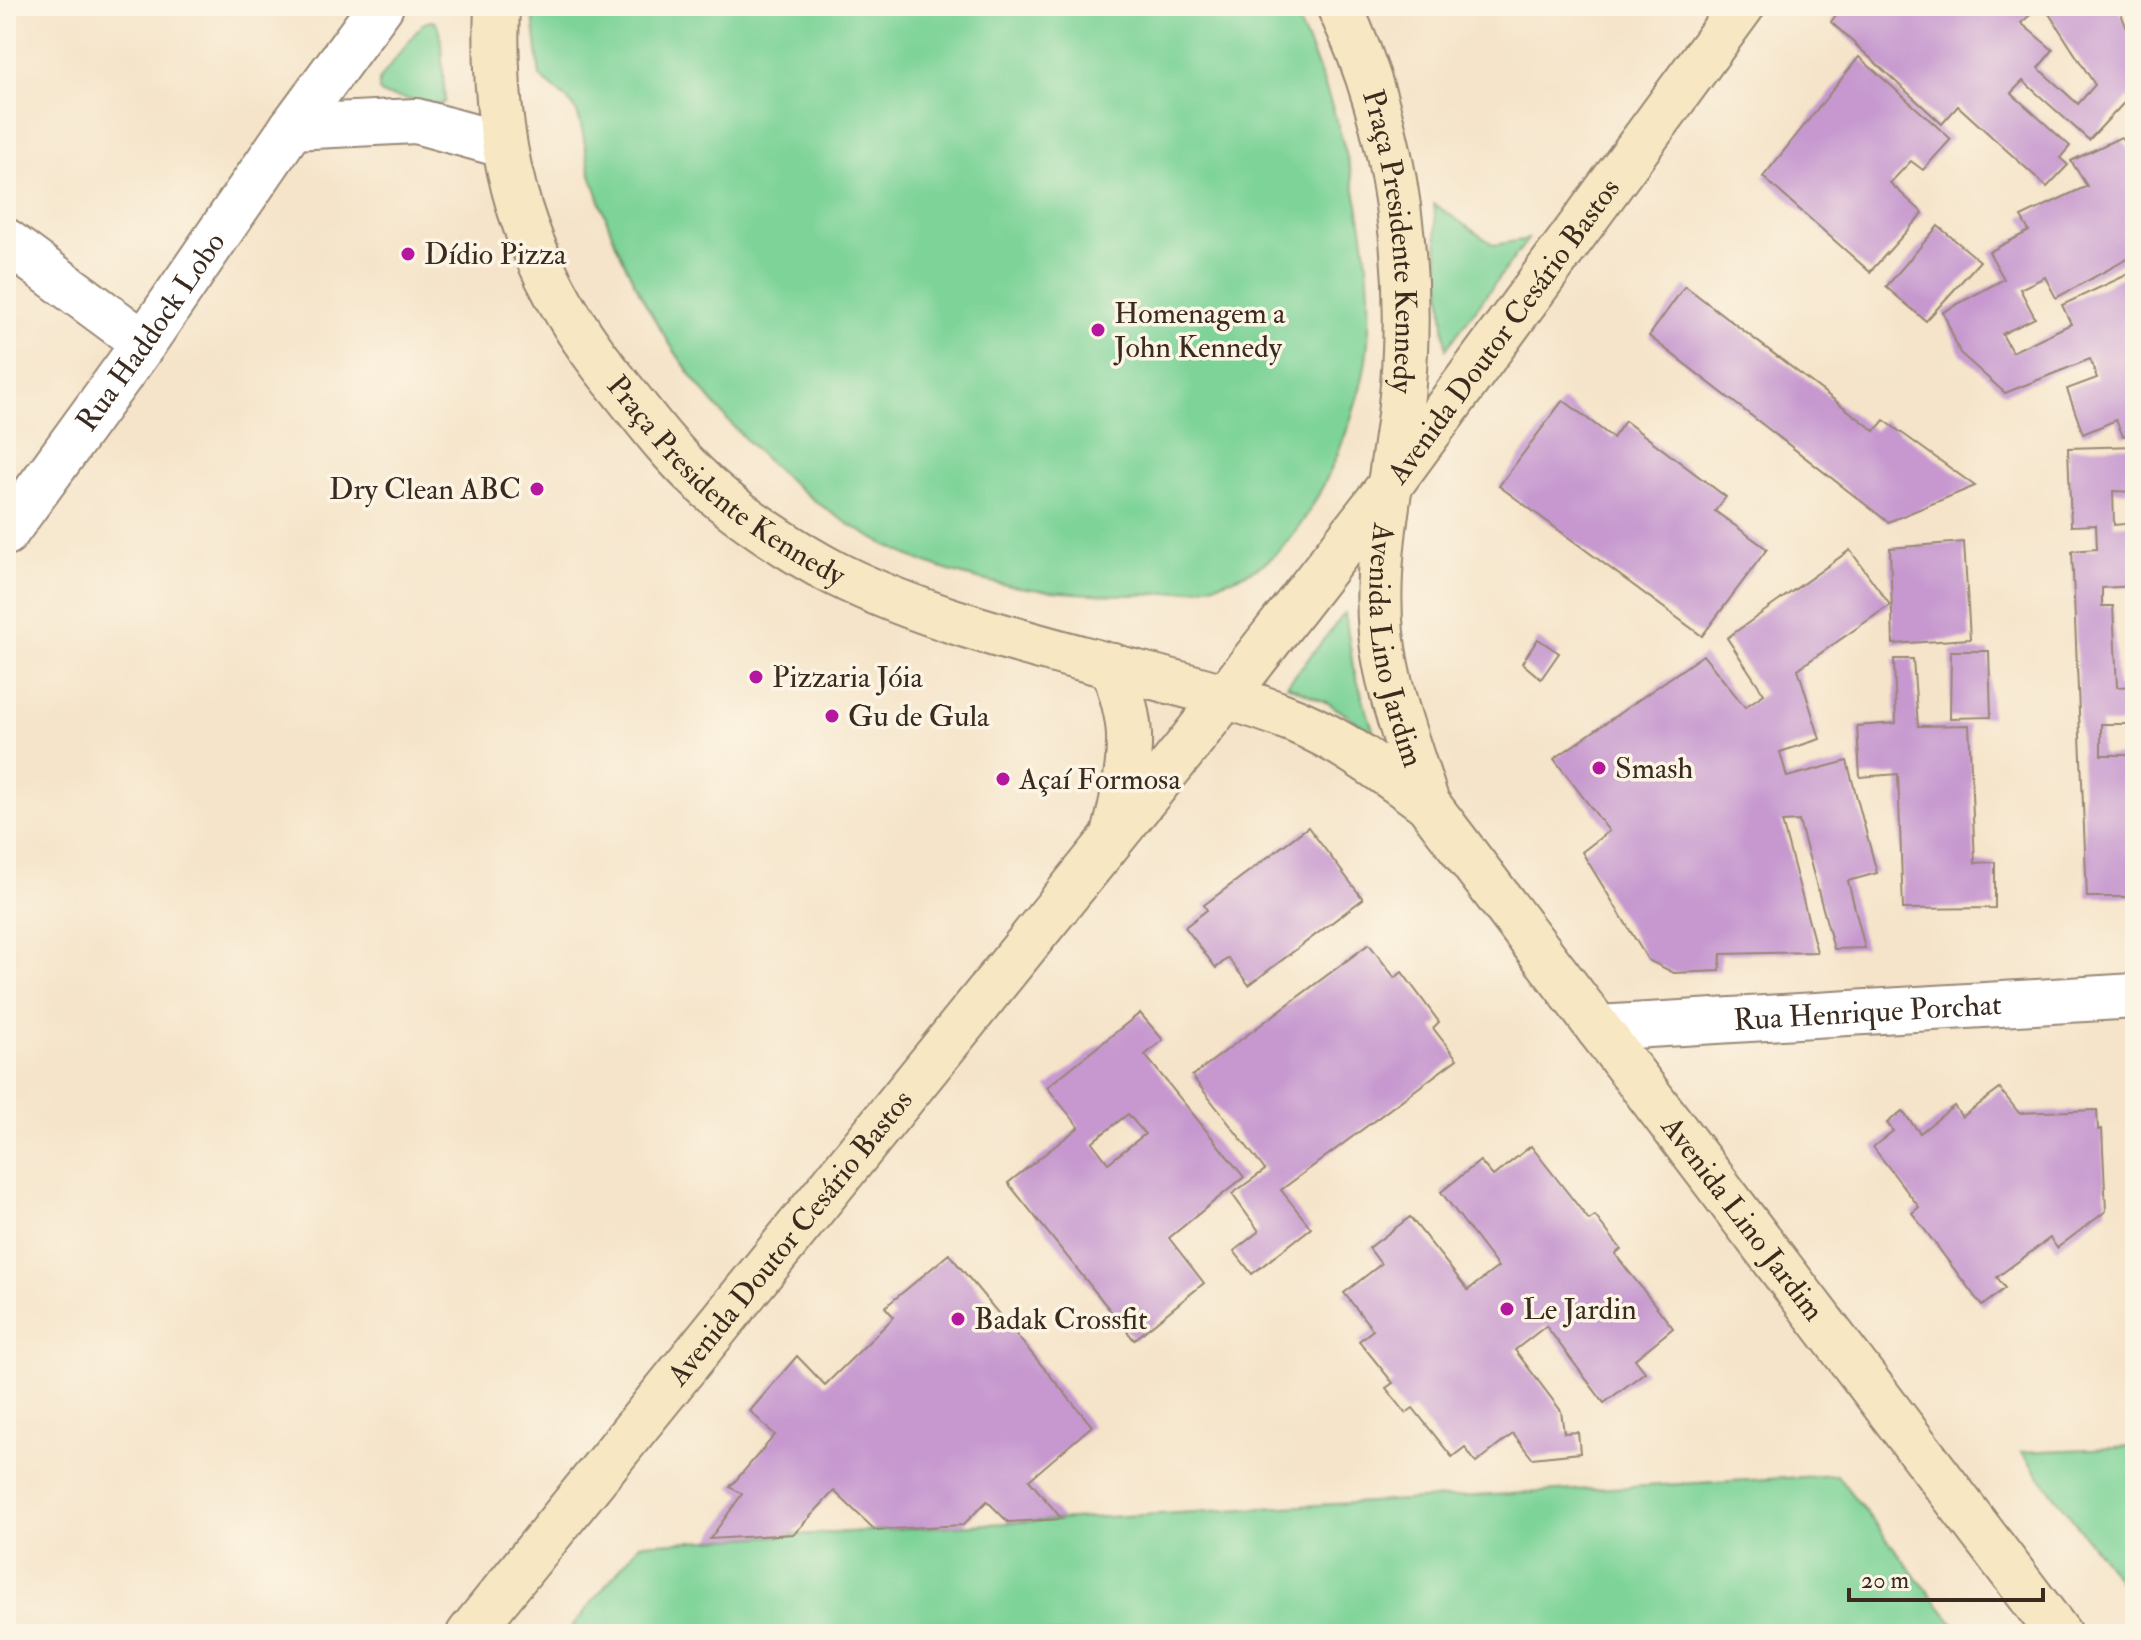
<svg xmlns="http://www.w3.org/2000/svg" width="2141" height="1640" font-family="'IM FELL Double Pica',serif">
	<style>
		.green { fill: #7dd398; stroke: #5c7e5b; stroke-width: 2 }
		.building { fill: #c698cf; fill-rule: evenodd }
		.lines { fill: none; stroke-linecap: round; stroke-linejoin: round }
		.street-casing { stroke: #988774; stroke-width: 48 }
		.secondary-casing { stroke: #988774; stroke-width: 48 }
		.street { stroke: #fff; stroke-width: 44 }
		.secondary { stroke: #f7e8c3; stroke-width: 44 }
		.poi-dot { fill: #b5179e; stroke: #fcf5e5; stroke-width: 3 }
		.labels { text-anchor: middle; stroke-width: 7; stroke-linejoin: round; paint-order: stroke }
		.street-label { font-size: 30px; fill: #3b2a1e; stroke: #fcf5e5 }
		.poi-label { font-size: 30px; fill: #3b2a1e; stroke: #fcf5e5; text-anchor: start }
	</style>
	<rect width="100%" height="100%" fill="#fcf5e5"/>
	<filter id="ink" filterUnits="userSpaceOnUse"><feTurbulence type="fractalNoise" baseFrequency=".0125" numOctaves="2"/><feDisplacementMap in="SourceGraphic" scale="16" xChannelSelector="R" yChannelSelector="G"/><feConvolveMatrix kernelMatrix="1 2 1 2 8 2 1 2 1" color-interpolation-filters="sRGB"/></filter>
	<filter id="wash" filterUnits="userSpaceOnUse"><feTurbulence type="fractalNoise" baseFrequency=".006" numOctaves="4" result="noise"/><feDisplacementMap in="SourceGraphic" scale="32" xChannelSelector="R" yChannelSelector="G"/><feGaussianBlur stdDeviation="1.8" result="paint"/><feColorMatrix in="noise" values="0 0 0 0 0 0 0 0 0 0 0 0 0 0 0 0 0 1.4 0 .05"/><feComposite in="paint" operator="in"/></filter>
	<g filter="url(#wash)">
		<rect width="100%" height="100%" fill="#f5e4c9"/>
		<g class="green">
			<path d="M532,6H1291C1341,106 1386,266 1363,377C1357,403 1348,429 1338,453C1324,487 1307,521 1281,549C1248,585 1171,596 1124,595C1062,594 1002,589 943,569C794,518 679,387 617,246C607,222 598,196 590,171C586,156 583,121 575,109C568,97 550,86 540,77Z"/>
			<path d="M430,21L435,22L440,30L445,101L441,105L383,95L379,91V80L422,24Z"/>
			<path d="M1434,204L1494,245L1528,239L1446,349Z"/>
			<path d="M1345,613L1353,667L1374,733L1328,703L1287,685Z"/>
			<path d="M2135,1447V1601L2021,1452Z"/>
			<path d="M1837,1475L1961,1634H566L640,1544Z"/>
		</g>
		<g id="blocks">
			<g class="building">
				<path d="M1842,6H2040L2021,23L2053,50L2038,68L2078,104L2095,85L2044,6H2118L2135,49V91L2089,140L2023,81L2011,93L2070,146L2060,158L2068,165L2047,187L1958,106L1942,124L1831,22Z"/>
				<path d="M1859,57L1951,139L1923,170L1911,161L1890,183L1923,213L1870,272L1763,177Z"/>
				<path d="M2121,137L2135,163V255L2056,298L2045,277L2020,289L2035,318L2002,334L2012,352L2071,324L2062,305L2135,271V433L2123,436L2116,420L2083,434L2067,389L2097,378L2090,359L2005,393L1960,353L1943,312L2004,279L1989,252L2029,231L2021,217L2087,186L2071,161Z"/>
				<path d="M1938,226L1980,261L1926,321L1886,287Z"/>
				<path d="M1685,286L1875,431L1884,420L1975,486L1888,522L1649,336Z"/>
				<path d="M1563,400L1613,438L1625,421L1726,497L1715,511L1767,549L1702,636L1499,486Z"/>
				<path d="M2135,446V492L2113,491L2114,525L2135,523V586L2102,588V606H2113L2117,687L2135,686V724H2101V755H2135V897H2087L2072,551L2097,549L2096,525L2071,526L2068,448Z"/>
				<path d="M1964,542L1970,639L1893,644L1890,548Z"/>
				<path d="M1850,550L1890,605L1798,669L1820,739L1780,752L1787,777L1847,761L1877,873L1848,881L1865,948L1834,949L1799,821L1782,822L1817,952L1721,954L1720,971L1674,973L1648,960L1582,852L1609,831L1554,759L1703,655L1745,707L1764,694L1727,638Z"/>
				<path d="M1538,639L1559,653L1541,679L1522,663Z"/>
				<path d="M1951,651H1989L1991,717L1950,718Z"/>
				<path d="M1894,659H1913L1918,726L1969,725L1975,863L1995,862V908L1903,909L1898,774L1860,777L1857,726L1896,723Z"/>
				<path d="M1308,827L1363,899L1249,985L1228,958L1216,968L1185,927L1207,910L1204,905Z"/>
				<path d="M1369,944L1395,978L1402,972L1439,1022L1433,1028L1457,1059L1281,1190L1311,1228L1252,1274L1234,1251L1259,1231L1232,1194L1265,1170L1192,1076Z"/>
				<path d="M1140,1013L1163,1040L1145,1055L1244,1177L1169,1238L1204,1283L1134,1340L1008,1183L1079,1127L1047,1087ZM1128,1114L1145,1134L1108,1163L1092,1142Z"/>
				<path d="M2000,1089L2019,1113L2097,1110L2098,1130L2102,1129L2106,1211L2057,1248L2050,1238L1997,1277L2005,1288L1982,1306L1912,1213L1919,1207L1873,1147L1893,1131L1887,1123L1902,1111L1920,1133L1954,1106L1962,1117Z"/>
				<path d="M2130,1132H2135V1184H2133Z"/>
				<path d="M1531,1146L1589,1220L1595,1216L1621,1249L1615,1254L1673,1328L1635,1359L1645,1372L1604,1403L1546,1326L1515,1350L1561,1411L1564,1433L1578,1432L1580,1453L1532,1458L1513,1434L1476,1463L1465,1447L1452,1457L1413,1408L1406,1413L1386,1388L1393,1383L1359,1341L1373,1330L1344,1293L1381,1264L1369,1248L1410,1217L1468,1290L1498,1267L1441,1192L1480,1161L1493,1176Z"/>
				<path d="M949,1254L1092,1426L1029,1480L1062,1519L1008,1522L987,1501L963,1525L875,1530L834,1491L794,1534L710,1539L742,1494L730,1487L775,1435L750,1411L797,1356L825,1385L894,1317L885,1307Z"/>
			</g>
		</g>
	</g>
	<g filter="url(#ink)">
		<use href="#blocks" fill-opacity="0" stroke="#988774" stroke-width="2"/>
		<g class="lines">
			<defs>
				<g id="street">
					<path d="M292,127L416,121L503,145"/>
					<path d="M6,241L144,343"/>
					<path id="s1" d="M6,533L144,343L292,127L381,6"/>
					<path id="s2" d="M1598,1028L2135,996"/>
				</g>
				<g id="secondary">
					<path id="s3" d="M497,6C491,156 523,270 619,386C644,417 669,451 698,478C730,510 795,553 836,574C926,619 1026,643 1122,669C1181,684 1240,698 1296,721C1343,741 1386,773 1427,803L2059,1634"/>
					<path id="s4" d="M1339,6C1399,131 1416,278 1400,415C1391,485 1374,563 1381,633C1387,691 1409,747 1427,803"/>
					<path d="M1113,666C1120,688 1128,712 1129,735C1130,767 1123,800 1115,831"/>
					<path id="s5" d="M469,1634L1184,750L1391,484L1742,6"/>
				</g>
			</defs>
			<use href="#street" class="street-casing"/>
			<use href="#secondary" class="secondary-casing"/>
			<use href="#street" class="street"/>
			<use href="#secondary" class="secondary"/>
		</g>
	</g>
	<g class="poi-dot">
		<circle cx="408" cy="254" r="8"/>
		<circle cx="1098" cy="330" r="8"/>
		<circle cx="537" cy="489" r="8"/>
		<circle cx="756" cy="677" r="8"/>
		<circle cx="832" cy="716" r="8"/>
		<circle cx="1599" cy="768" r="8"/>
		<circle cx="1003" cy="779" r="8"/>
		<circle cx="1507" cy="1309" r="8"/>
		<circle cx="958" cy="1319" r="8"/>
	</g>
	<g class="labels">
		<g class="street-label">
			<text dy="10" stroke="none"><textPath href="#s4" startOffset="244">Praça Presidente Kennedy</textPath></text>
			<text dy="10" stroke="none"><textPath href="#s1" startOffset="248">Rua Haddock Lobo</textPath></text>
			<text dy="10" stroke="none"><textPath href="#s5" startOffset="1664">Avenida Doutor Cesário Bastos</textPath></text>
			<text dy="10" stroke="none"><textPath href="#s3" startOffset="554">Praça Presidente Kennedy</textPath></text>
			<text dy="10" stroke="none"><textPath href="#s4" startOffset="652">Avenida Lino Jardim</textPath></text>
			<text dy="10" stroke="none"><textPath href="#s2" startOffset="270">Rua Henrique Porchat</textPath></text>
			<text dy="10" stroke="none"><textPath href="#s3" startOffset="1860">Avenida Lino Jardim</textPath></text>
			<text dy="10" stroke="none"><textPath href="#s5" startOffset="510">Avenida Doutor Cesário Bastos</textPath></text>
		</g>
		<g class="poi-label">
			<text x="424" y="264">Dídio Pizza</text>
			<text x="1114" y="323">Homenagem a<tspan x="1114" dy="34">John Kennedy</tspan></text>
			<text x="521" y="499" text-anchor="end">Dry Clean ABC</text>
			<text x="772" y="687">Pizzaria Jóia</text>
			<text x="848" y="726">Gu de Gula</text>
			<text x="1615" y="778">Smash</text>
			<text x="1019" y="789">Açaí Formosa</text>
			<text x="1523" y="1319">Le Jardin</text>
			<text x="974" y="1329">Badak Crossfit</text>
		</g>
	</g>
	<rect width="2141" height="1640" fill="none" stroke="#fcf5e5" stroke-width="32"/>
	<path d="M1849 1588v12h194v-12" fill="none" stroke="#3b2a1e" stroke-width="4"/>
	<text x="1861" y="1588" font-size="24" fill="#3b2a1e" stroke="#fcf5e5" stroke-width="6" paint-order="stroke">20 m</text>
</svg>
